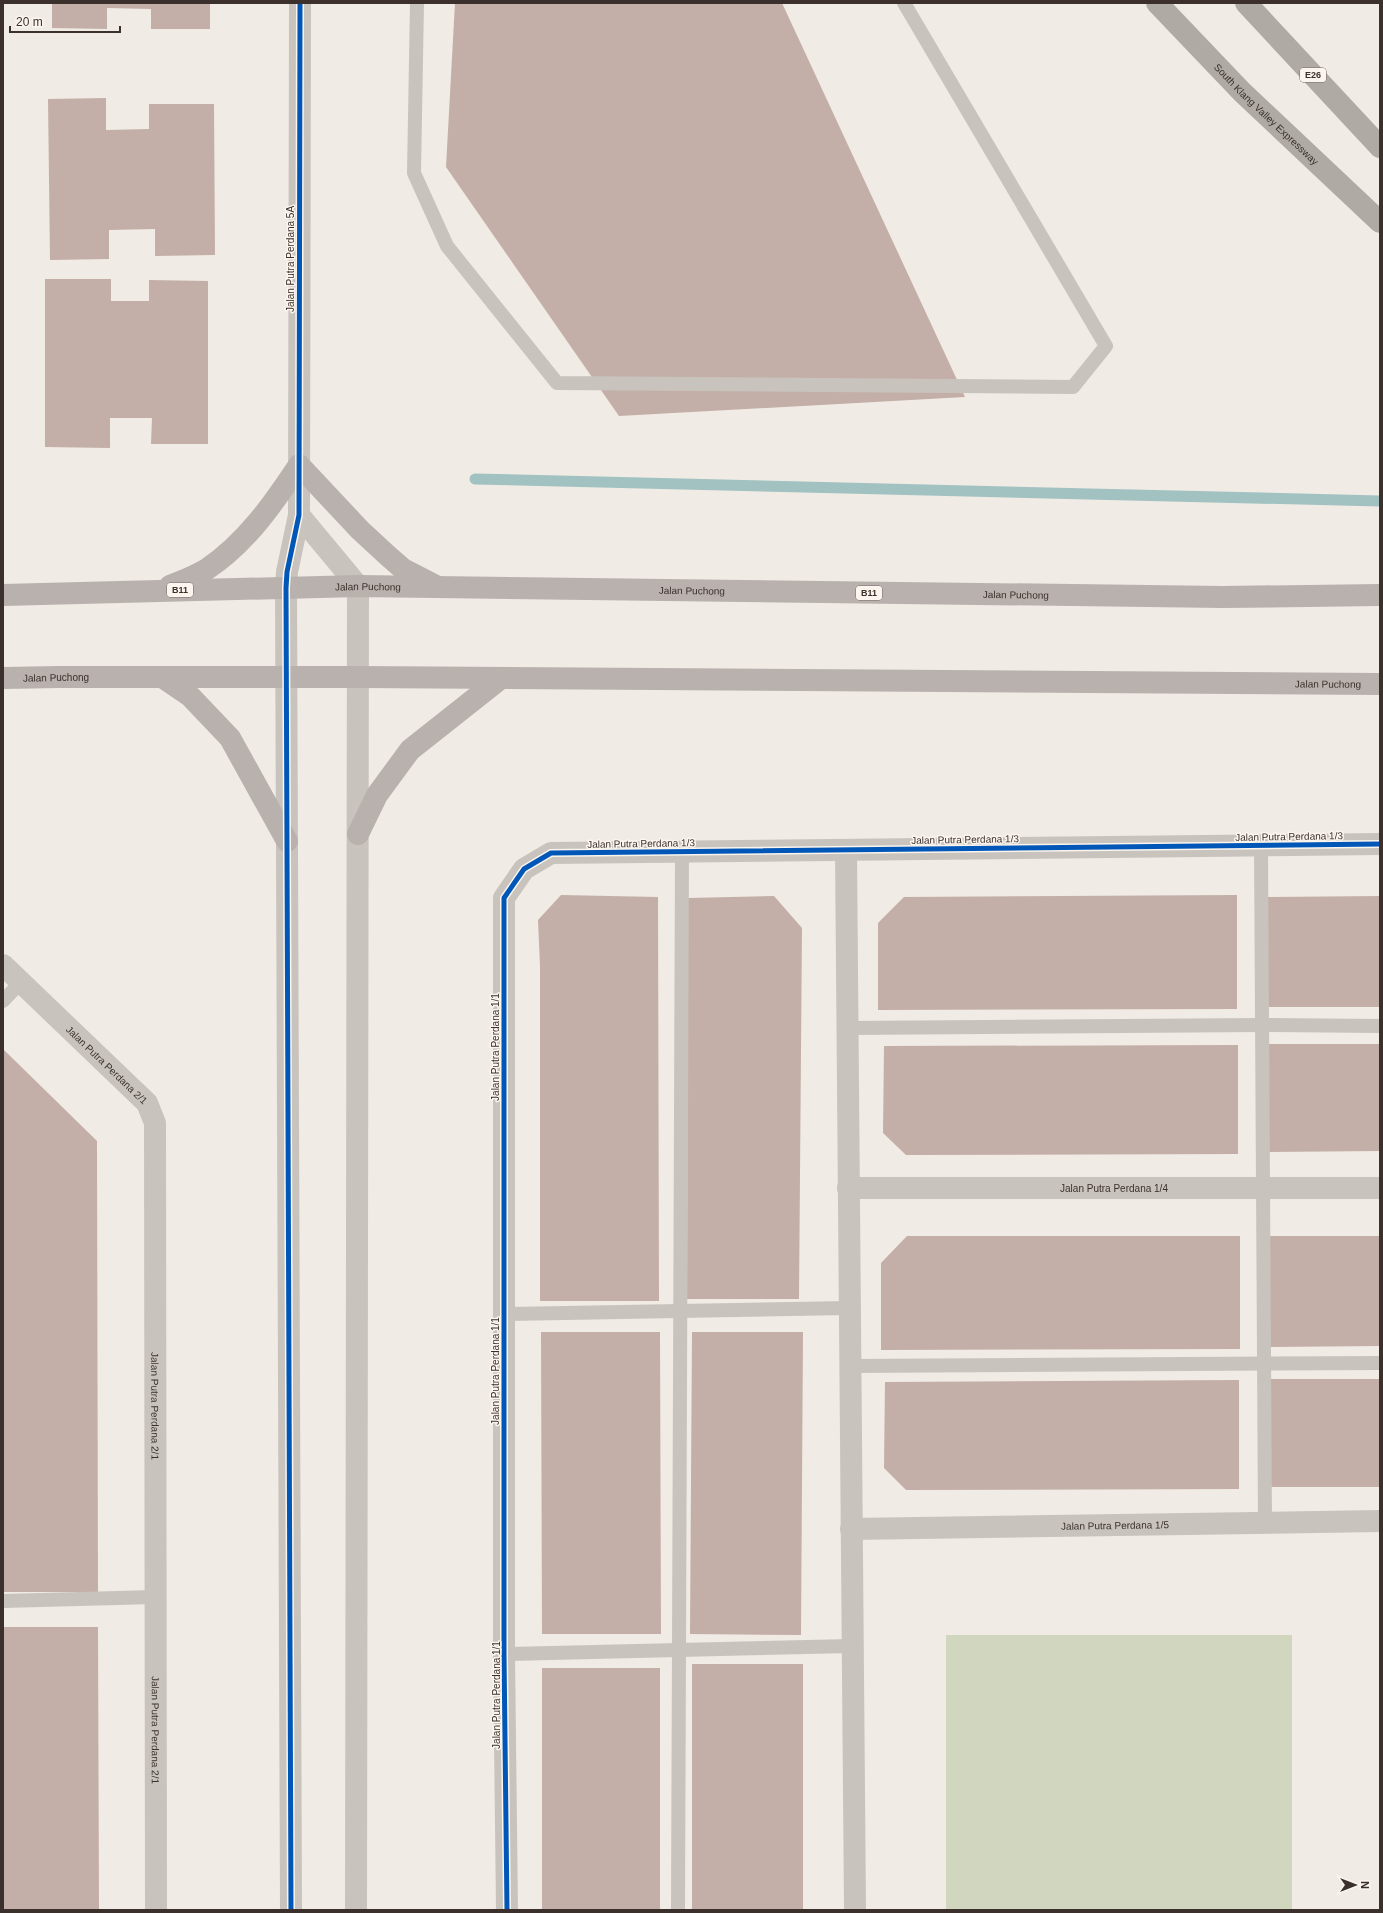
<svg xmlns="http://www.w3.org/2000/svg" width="1383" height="1913" font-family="Arial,sans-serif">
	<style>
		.green { fill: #d1d6bf }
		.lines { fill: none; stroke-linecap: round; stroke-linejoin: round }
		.stream { stroke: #a1c2c1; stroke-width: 11 }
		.building { fill: #c3afa7 }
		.service { stroke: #c9c3be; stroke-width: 14 }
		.minor { stroke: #c9c3be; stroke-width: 22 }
		.tertiary { stroke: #c9c3be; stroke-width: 22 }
		.primary { stroke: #b8b1ad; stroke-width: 22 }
		.motorway { stroke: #afaaa4; stroke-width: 22 }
		.cycleway-casing { stroke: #fbf5ee; stroke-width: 8 }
		.cycleway { stroke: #0057b8; stroke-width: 5 }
		.labels { text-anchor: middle; stroke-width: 3; stroke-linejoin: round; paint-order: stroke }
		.shield { fill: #fbf5ee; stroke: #756b66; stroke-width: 1 }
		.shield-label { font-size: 9px; font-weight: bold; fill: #3b302b }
		.street-label { font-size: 10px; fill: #3b302b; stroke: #fbf5ee }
	</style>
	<rect width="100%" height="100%" fill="#f0ebe5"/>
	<rect class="green" x="946" y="1635" width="346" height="275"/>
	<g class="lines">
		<path class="stream" d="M475,479L1380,501"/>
	</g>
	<g class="building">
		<path d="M52,3H210V29H151V9L107,8V29L52,28Z"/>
		<path d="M455,3H782L965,397L619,416L446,167Z"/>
		<path d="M106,98V130L149,129V104H214L215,255L155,256V229L109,230V259L50,260L48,99Z"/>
		<path d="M45,279H111V301H149V280L208,281V444H151L152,418H110V448L45,447Z"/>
		<path d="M561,895L658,897L659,1301H540V966L538,920Z"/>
		<path d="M1237,895V1009L878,1010V923L904,897Z"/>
		<path d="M774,896L802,928L799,1299H687L688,898Z"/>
		<path d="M1380,896V1007H1265V897Z"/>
		<path d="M1268,1044H1380V1151L1269,1152Z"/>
		<path d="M1238,1045V1154L906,1155L883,1133L884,1046Z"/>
		<path d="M3,1049L97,1141L98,1592H3Z"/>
		<path d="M907,1236H1240V1349L881,1350V1263Z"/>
		<path d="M1268,1236H1380V1346L1268,1347Z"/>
		<path d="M541,1332H660L661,1634H542Z"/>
		<path d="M692,1332H803L801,1635L690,1634Z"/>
		<rect x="1269" y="1379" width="111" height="108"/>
		<path d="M1239,1380V1489L906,1490L884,1468L885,1382Z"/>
		<path d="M3,1627H98L99,1910H3Z"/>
		<rect x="692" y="1664" width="111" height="246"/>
		<rect x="542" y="1668" width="118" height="242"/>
	</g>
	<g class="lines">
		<g class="service">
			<path d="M417,3L414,173L447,246L557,383L1073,387L1106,346L904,3"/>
			<path d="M1261,845L1265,1523"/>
			<path d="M3,1001L21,982"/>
			<path d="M847,1028L1263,1025L1380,1026"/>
			<path d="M504,1314L849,1308"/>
			<path d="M849,1366L1380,1363"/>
			<path d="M3,1601L155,1597"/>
			<path d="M504,1654L851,1646"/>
			<path d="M678,1910L682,851"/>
		</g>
		<g class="minor">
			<path d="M846,850L855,1910"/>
			<path id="s1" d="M3,965L147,1103L155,1123L156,1910"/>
			<path id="s2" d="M848,1188H1380"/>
			<path id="s3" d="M851,1529L1380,1521"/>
			<path d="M507,1910L504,1654V898L524,869L551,853L1380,844"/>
		</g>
		<g class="tertiary">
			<path d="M299,515L358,586L356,1910"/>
			<path d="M291,1910L286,588L287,572L299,515L300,3"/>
		</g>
		<g class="primary">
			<path d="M170,586C182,581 196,576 207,569C246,543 273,504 299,465L360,530L387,555L403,569L436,586"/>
			<path id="s4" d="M3,595L358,586L1223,597L1380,595"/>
			<path d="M162,677L190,696L230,738L287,841"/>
			<path id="s5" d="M3,678L59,677H358L1380,684"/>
			<path d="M358,834L377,795L410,750L501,678"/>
		</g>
		<g class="motorway">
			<path id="s6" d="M1157,3L1242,92L1380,222"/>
			<path d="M1246,3L1380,147"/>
		</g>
		<defs>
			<g id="cycleway">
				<path d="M291,1910L286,588L287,572L299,515L300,3"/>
				<path d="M507,1910L504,1654V898L524,869L551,853L1380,844"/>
			</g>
		</defs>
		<use href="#cycleway" class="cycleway-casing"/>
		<use href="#cycleway" class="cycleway"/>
	</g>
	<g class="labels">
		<g class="shield">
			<rect x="1300" y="68" width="26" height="14" rx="3"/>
			<rect x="167" y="583" width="26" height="14" rx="3"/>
			<rect x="856" y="586" width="26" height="14" rx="3"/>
		</g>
		<g class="shield-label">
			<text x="1313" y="78">E26</text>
			<text x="180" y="593">B11</text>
			<text x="869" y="596">B11</text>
		</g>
		<g class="street-label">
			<text dy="4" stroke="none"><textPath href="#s6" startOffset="156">South Klang Valley Expressway</textPath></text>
			<text transform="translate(290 259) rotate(-90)" y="4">Jalan Putra Perdana 5A</text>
			<text dy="4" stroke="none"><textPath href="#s4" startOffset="365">Jalan Puchong</textPath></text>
			<text dy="4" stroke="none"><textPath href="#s4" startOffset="689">Jalan Puchong</textPath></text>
			<text dy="4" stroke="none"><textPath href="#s4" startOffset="1013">Jalan Puchong</textPath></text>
			<text dy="4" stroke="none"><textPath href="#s5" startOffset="53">Jalan Puchong</textPath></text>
			<text dy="4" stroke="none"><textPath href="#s5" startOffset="1325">Jalan Puchong</textPath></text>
			<text transform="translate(1289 836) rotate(-1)" y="4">Jalan Putra Perdana 1/3</text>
			<text transform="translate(965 839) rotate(-1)" y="4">Jalan Putra Perdana 1/3</text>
			<text transform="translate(641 843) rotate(-1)" y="4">Jalan Putra Perdana 1/3</text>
			<text transform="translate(495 1047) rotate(-90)" y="4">Jalan Putra Perdana 1/1</text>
			<text dy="4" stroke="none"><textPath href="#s1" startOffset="144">Jalan Putra Perdana 2/1</textPath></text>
			<text dy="4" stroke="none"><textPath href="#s2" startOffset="266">Jalan Putra Perdana 1/4</textPath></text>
			<text transform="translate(495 1371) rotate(-90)" y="4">Jalan Putra Perdana 1/1</text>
			<text dy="4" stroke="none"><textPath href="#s1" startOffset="504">Jalan Putra Perdana 2/1</textPath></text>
			<text dy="4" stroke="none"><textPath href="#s3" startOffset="264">Jalan Putra Perdana 1/5</textPath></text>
			<text transform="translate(496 1695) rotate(-90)" y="4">Jalan Putra Perdana 1/1</text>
			<text dy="4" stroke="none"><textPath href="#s1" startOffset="828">Jalan Putra Perdana 2/1</textPath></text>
		</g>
	</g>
	<rect width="1383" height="1913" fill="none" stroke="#3b302b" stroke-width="8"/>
	<g transform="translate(1355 1885) rotate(90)" stroke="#fbf5ee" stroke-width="3" paint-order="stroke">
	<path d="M0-3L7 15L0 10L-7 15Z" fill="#3b302b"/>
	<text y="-6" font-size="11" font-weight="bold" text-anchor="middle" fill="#3b302b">N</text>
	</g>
	<path d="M10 26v6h110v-6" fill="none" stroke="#3b302b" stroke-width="2"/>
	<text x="16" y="26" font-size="12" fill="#3b302b" stroke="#fbf5ee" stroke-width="3" paint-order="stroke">20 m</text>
</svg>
